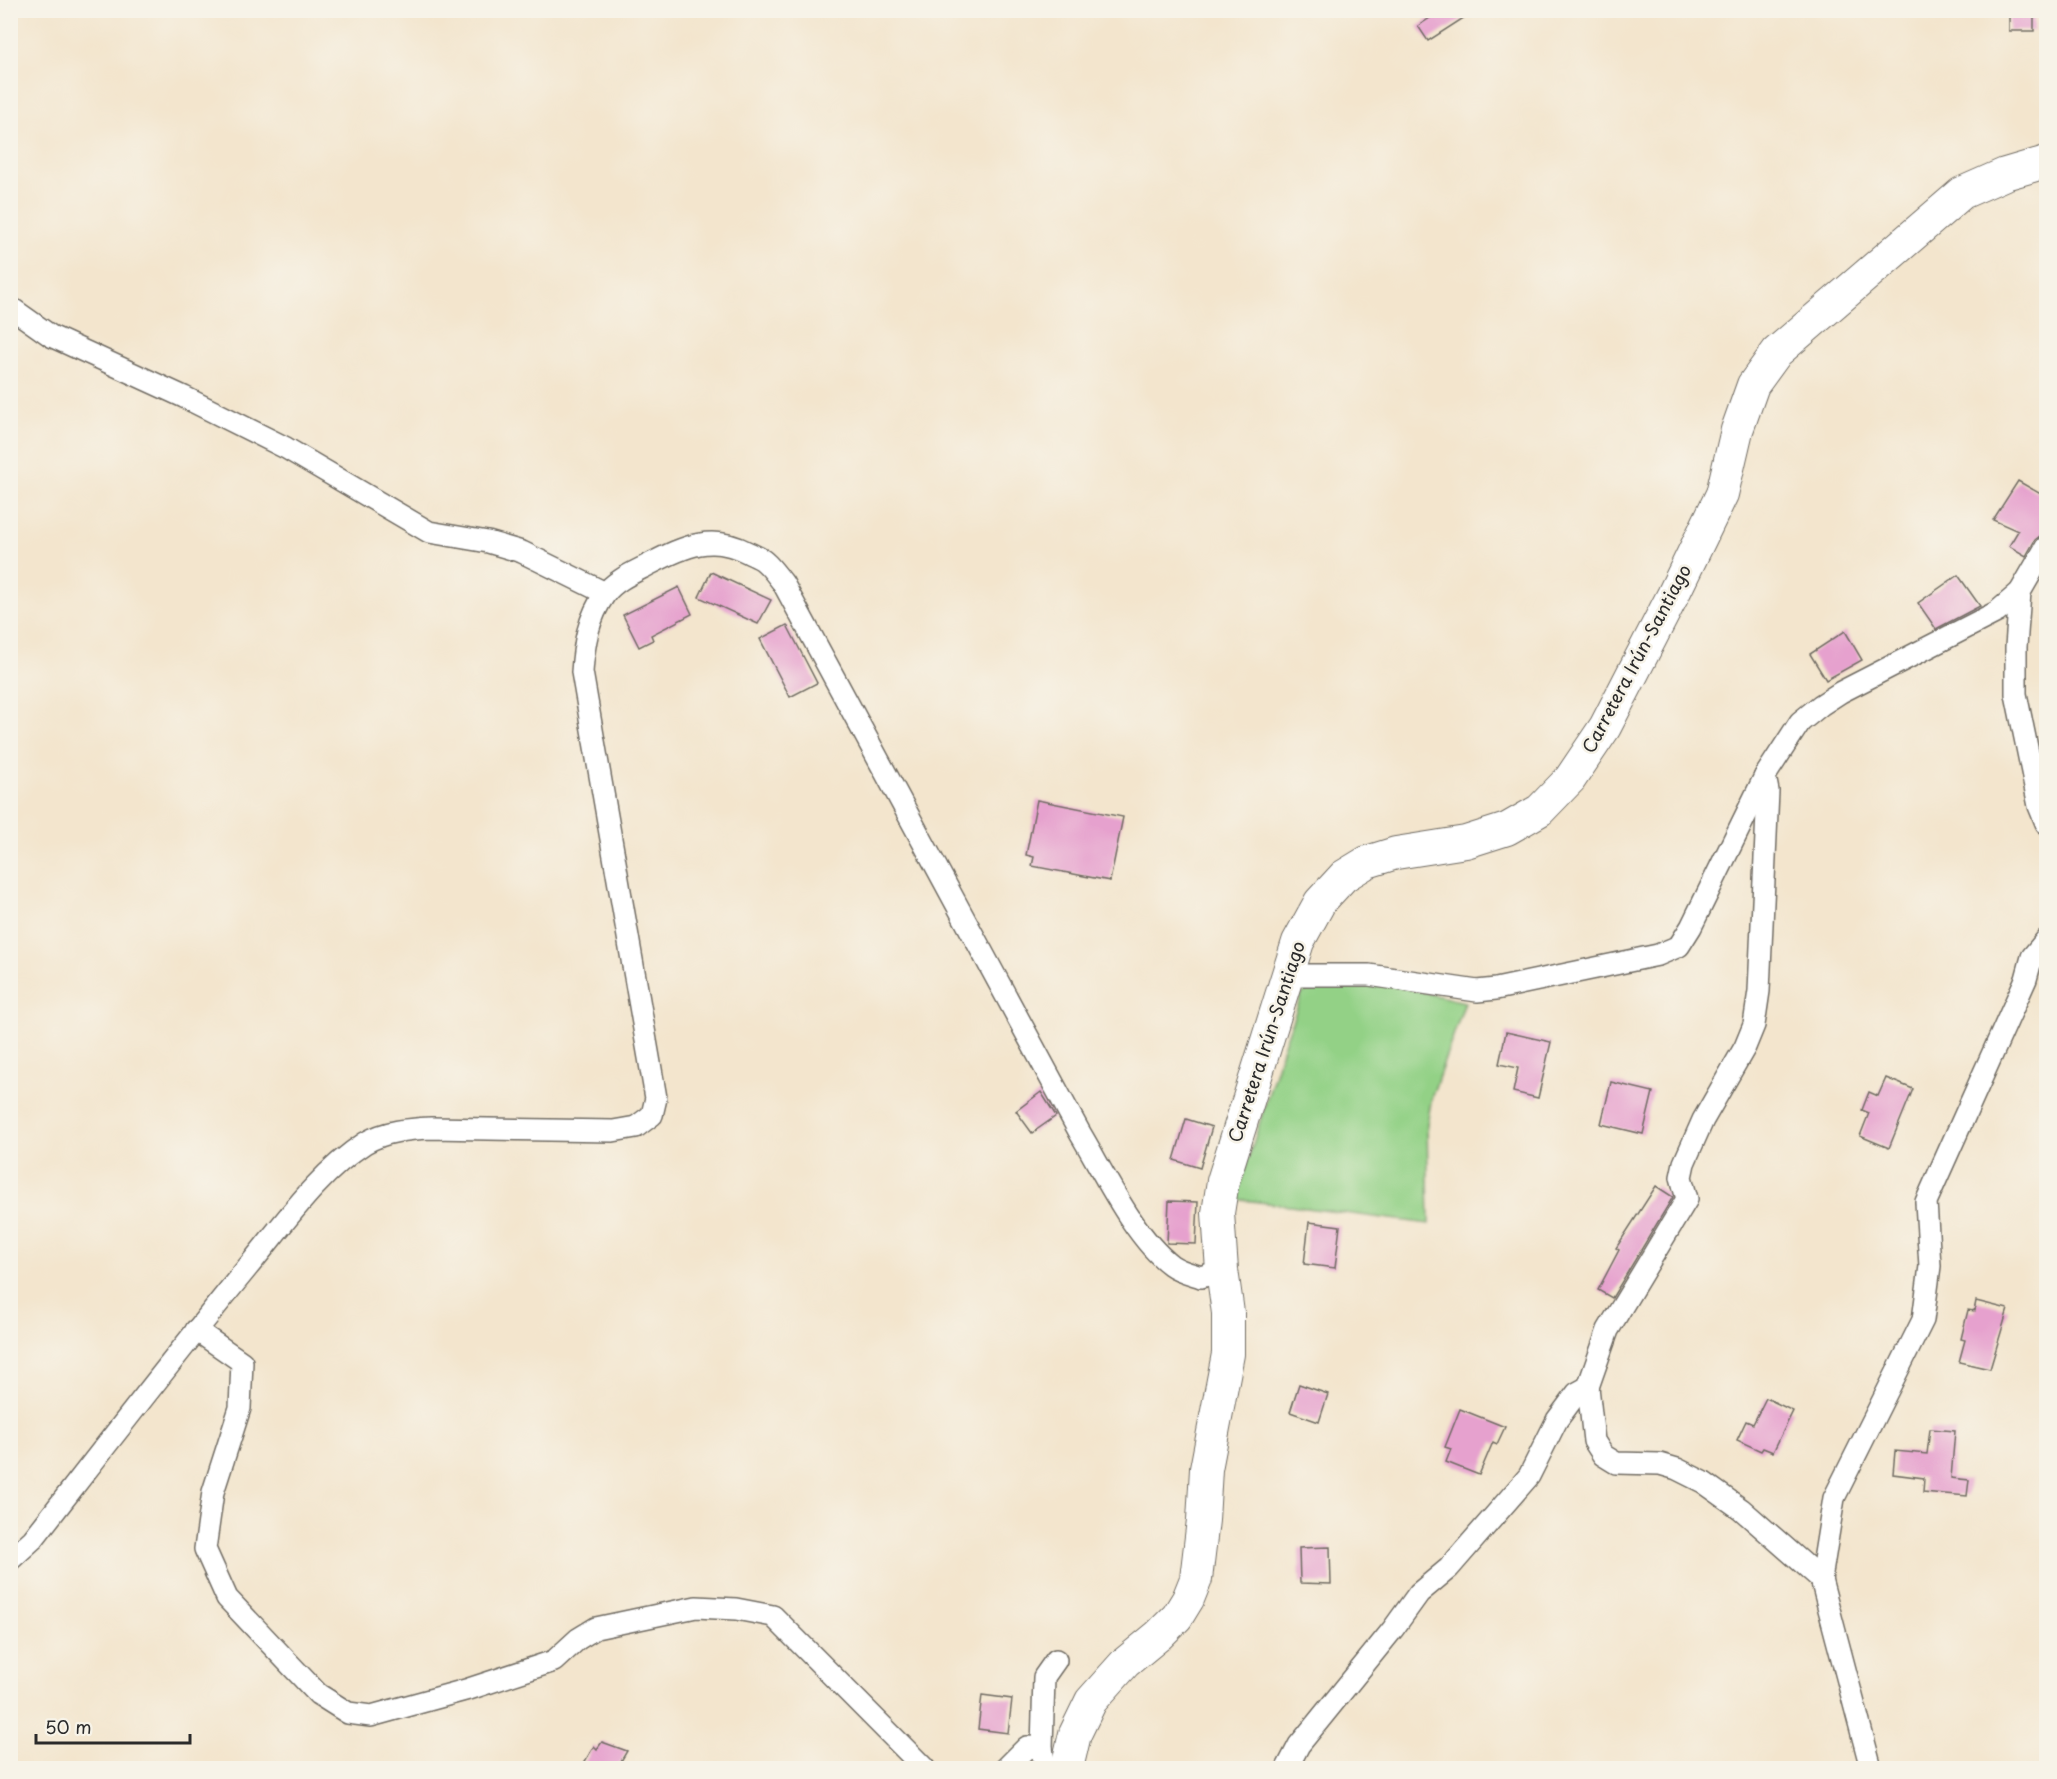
<svg xmlns="http://www.w3.org/2000/svg" width="2057" height="1779" font-family="'Playpen Sans',sans-serif">
	<style>
		.green { fill: #93d186; stroke: #5f7e58; stroke-width: 1.5 }
		.building { fill: #e6a1ce }
		.lines { fill: none; stroke-linecap: round; stroke-linejoin: round }
		.minor-casing { stroke: #716c64; stroke-width: 24 }
		.highway-casing { stroke: #716c64; stroke-width: 34 }
		.minor { stroke: #fff; stroke-width: 21 }
		.highway { stroke: #fff; stroke-width: 32 }
		.labels { text-anchor: middle; stroke-width: 5; stroke-linejoin: round; paint-order: stroke }
		.street-label { font-size: 18px; fill: #2b2b2b; stroke: #f7f3e8 }
	</style>
	<rect width="100%" height="100%" fill="#f7f3e8"/>
	<filter id="ink" filterUnits="userSpaceOnUse"><feTurbulence type="fractalNoise" baseFrequency=".0167" numOctaves="2"/><feDisplacementMap in="SourceGraphic" scale="12" xChannelSelector="R" yChannelSelector="G"/><feConvolveMatrix kernelMatrix="1 2 1 2 8 2 1 2 1" color-interpolation-filters="sRGB"/></filter>
	<filter id="wash" filterUnits="userSpaceOnUse"><feTurbulence type="fractalNoise" baseFrequency=".008" numOctaves="4" result="noise"/><feDisplacementMap in="SourceGraphic" scale="24" xChannelSelector="R" yChannelSelector="G"/><feGaussianBlur stdDeviation="1.35" result="paint"/><feColorMatrix in="noise" values="0 0 0 0 0 0 0 0 0 0 0 0 0 0 0 0 0 1.4 0 .05"/><feComposite in="paint" operator="in"/></filter>
	<g filter="url(#wash)">
		<rect width="100%" height="100%" fill="#f3e5cd"/>
		<path class="green" d="M1318,983H1383L1465,1002L1432,1096L1427,1124L1429,1224L1236,1199L1283,1047L1302,994Z"/>
		<g id="blocks">
			<g class="building">
				<path d="M1442,10H1476L1428,41L1418,26Z"/>
				<rect x="2009" y="10" width="25" height="21"/>
				<path d="M2018,481L2046,497V534L2040,536L2035,540L2026,556L2009,546L2018,531L1993,520Z"/>
				<path d="M711,572L771,600L758,624L699,597Z"/>
				<path d="M1958,575L1980,606L1936,629L1918,603Z"/>
				<path d="M679,587L692,614L651,635L653,640L639,647L623,615Z"/>
				<path d="M787,625L817,683L790,697L760,639Z"/>
				<path d="M1845,631L1862,660L1826,680L1810,654Z"/>
				<path d="M1037,800L1123,817L1110,881L1032,866L1034,857L1026,855Z"/>
				<path d="M1506,1032L1551,1042L1538,1098L1513,1092L1518,1068L1499,1064Z"/>
				<path d="M1886,1078L1913,1089L1889,1148L1860,1136L1869,1113L1862,1110L1869,1092L1878,1096Z"/>
				<path d="M1611,1082L1653,1092L1643,1134L1601,1124Z"/>
				<path d="M1041,1092L1056,1116L1032,1133L1016,1111Z"/>
				<path d="M1186,1119L1212,1127L1200,1168L1174,1160Z"/>
				<path d="M1656,1186L1673,1197L1612,1298L1598,1290L1619,1250L1616,1248Z"/>
				<path d="M1169,1201L1198,1202L1196,1244L1167,1243Z"/>
				<path d="M1309,1222L1340,1226L1335,1268L1304,1264Z"/>
				<path d="M1976,1301L2008,1309L1990,1369L1959,1362L1965,1340L1961,1339L1968,1310L1974,1311Z"/>
				<path d="M1299,1384L1328,1394L1319,1422L1290,1412Z"/>
				<path d="M1766,1398L1793,1411L1773,1452L1763,1448L1761,1451L1737,1440L1746,1421L1753,1424Z"/>
				<path d="M1460,1409L1505,1427L1497,1444L1493,1442L1479,1475L1446,1462L1451,1449L1445,1447Z"/>
				<path d="M1930,1429L1955,1431L1951,1478L1969,1480L1967,1496L1923,1492L1924,1478L1893,1474L1895,1451L1927,1454Z"/>
				<path d="M1330,1547L1331,1584L1300,1583L1299,1548Z"/>
				<path d="M982,1695L1012,1699L1008,1733L978,1729Z"/>
				<path d="M602,1742L627,1751L617,1768H581L594,1746L597,1749Z"/>
			</g>
		</g>
	</g>
	<g filter="url(#ink)">
		<use href="#blocks" fill-opacity="0" stroke="#716c64" stroke-width="1.5"/>
		<g class="lines">
			<defs>
				<g id="minor">
					<path d="M10,307L51,336L184,397L286,448L429,532L488,542L522,552L605,593"/>
					<path d="M2020,592L2016,647V694L2039,806L2046,823"/>
					<path d="M1287,975H1369L1477,991L1496,989L1658,955L1679,946L1691,927L1765,776"/>
					<path d="M196,1330L242,1362L240,1408L213,1492L205,1549L227,1598L318,1694L348,1713L371,1716L469,1689L554,1661L578,1639L596,1628L696,1607L736,1609L773,1616L924,1768"/>
					<path d="M1588,1387L1594,1441L1603,1455L1616,1463L1660,1464L1677,1469L1703,1482L1741,1509L1821,1579L1871,1768"/>
					<path d="M10,1560L33,1539C104,1448 174,1357 247,1268C283,1225 317,1174 365,1143C385,1131 409,1129 431,1128L613,1131L636,1127L652,1115L656,1098L582,672C584,644 588,618 605,594C615,580 635,572 650,564C685,546 712,533 749,553C755,556 761,558 765,562C772,568 777,576 783,583L1080,1133C1104,1173 1134,1237 1171,1265C1179,1271 1192,1274 1201,1277L1222,1270"/>
					<path d="M1821,1579L1834,1498L1923,1320L1930,1266L1926,1202L2026,979L2032,957L2046,940"/>
					<path d="M1042,1748L1044,1677L1056,1660"/>
					<path d="M1006,1768L1027,1747L1042,1748L1045,1768"/>
					<path d="M1287,1768L1299,1745L1393,1629L1419,1593L1449,1568L1529,1476L1557,1420L1577,1393L1588,1387L1608,1330L1687,1199L1681,1177L1684,1163L1703,1120L1745,1047L1754,1025L1759,991L1768,791L1765,776L1800,722L1821,705L1841,692L1997,612L2020,592L2046,547"/>
				</g>
				<path id="highway" d="M1067,1768L1075,1734L1091,1701L1125,1663L1159,1635L1177,1617L1188,1599L1196,1579L1203,1520L1206,1469L1228,1354V1313L1222,1270L1218,1213L1223,1181L1298,942L1320,902L1344,876L1367,862L1396,853L1466,842L1507,829L1540,810L1570,779L1605,727L1673,595L1722,494L1737,430L1753,385L1777,352L1962,193L2005,174L2046,162"/>
			</defs>
			<use href="#minor" class="minor-casing"/>
			<use href="#highway" class="highway-casing"/>
			<use href="#minor" class="minor"/>
			<use href="#highway" class="highway"/>
		</g>
	</g>
	<g class="labels">
		<g class="street-label">
			<text transform="translate(1637 659) rotate(-62)" y="6">Carretera Irún-Santiago</text>
			<text transform="translate(1267 1042) rotate(-72)" y="6">Carretera Irún-Santiago</text>
		</g>
	</g>
	<rect width="2057" height="1779" fill="none" stroke="#f7f3e8" stroke-width="36"/>
	<path d="M36 1734v9h154v-9" fill="none" stroke="#2b2b2b" stroke-width="3"/>
	<text x="45" y="1734" font-size="18" fill="#2b2b2b" stroke="#f7f3e8" stroke-width="4.5" paint-order="stroke">50 m</text>
</svg>
